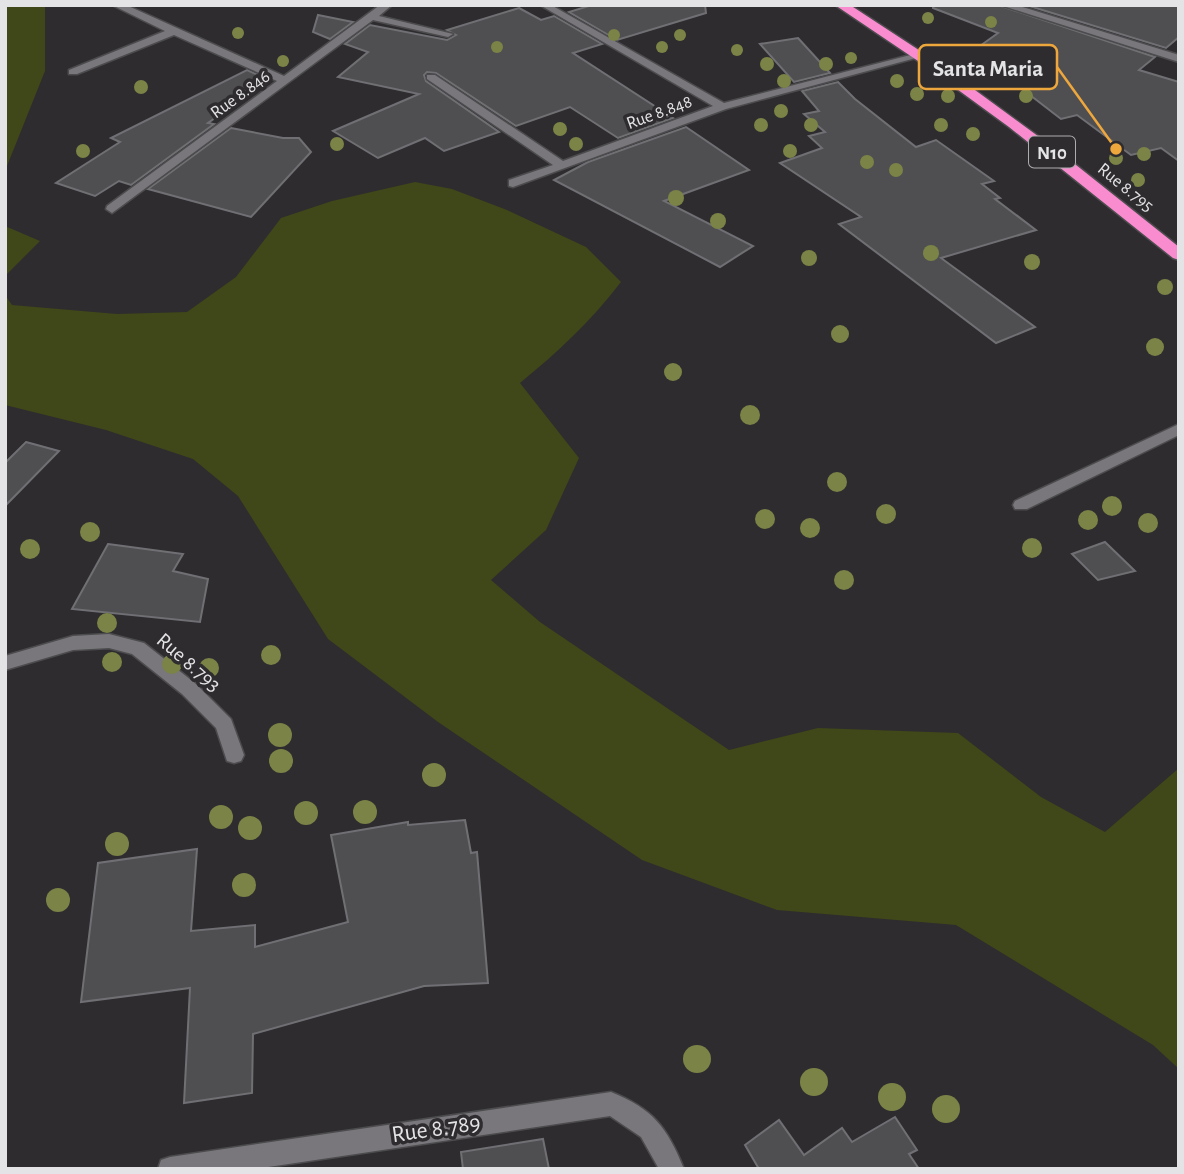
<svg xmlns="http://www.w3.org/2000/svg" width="1184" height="1174" font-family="'Alegreya Sans',sans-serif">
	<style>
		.green { fill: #404718 }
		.building { fill: #4f4f52; stroke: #707074; stroke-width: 2 }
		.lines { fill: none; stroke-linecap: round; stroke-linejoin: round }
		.minor-casing { stroke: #4c4b4d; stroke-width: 3 }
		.highway-casing { stroke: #4c4b4d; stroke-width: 3 }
		.minor { fill: #79777b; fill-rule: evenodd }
		.highway { fill: #f98bcf; fill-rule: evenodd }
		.tree { fill: #7b8346 }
		.labels { text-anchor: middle; stroke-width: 7; stroke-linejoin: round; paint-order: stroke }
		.far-street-label { font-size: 18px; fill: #e4e3e5; stroke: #2e2c2f }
		.shield { fill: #2e2c2f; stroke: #adacae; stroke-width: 2 }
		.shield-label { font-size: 19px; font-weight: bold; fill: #e4e3e5 }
		.street-label { font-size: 21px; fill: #e4e3e5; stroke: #2e2c2f }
		.near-street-label { font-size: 24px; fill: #e4e3e5; stroke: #2e2c2f }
		.leader { fill: none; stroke: #eea73c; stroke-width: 2.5 }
		.callout-dot { fill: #eea73c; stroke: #2e2c2f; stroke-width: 2.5 }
		.callout { fill: #2e2c2f; stroke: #eea73c; stroke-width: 2.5 }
		.callout-label { font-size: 23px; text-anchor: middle; font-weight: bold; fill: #e4e3e5 }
	</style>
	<rect width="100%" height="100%" fill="#2e2c2f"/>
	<g class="green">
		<path d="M5,5H45V71L5,171Z"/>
		<path d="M415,182L452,189L507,210L586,247L621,282C591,321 558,352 520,383L579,458L546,530L491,580L540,622L729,750L818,728L958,733L1041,797L1105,832L1179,768V1069L1153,1045L956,925L777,910L642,860L438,722L328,639L238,496L193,459L106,430L5,405V295L12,305L117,314L187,312L236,277L281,218L332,201Z"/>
		<path d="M5,226L40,241L5,276Z"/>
	</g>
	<g class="building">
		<path d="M592,5H705L706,13L617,40L569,12Z"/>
		<path d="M933,5H998L1155,57L1139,70L1179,82V161L1161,148L1131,155L1077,115L1061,119L973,51L998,33L933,8Z"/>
		<path d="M1026,5H1179V37L1166,48Z"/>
		<path d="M519,8L541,20L554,16L602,44L573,53L673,118L618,138L570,107L516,126L436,73L427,72L424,75L426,81L499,132L444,151L425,138L378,158L333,131L419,94L338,77L368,52L345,44L370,25L447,40L456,35L447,30Z"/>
		<path d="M318,15L353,22L330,39L313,32Z"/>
		<path d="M798,38L830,73L794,82L760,44Z"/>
		<path d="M247,70L269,80L208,123L214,124L131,185L119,181L95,196L56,183L120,142L111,138Z"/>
		<path d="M838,82L855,99L916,147L936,140L994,181L982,184L1000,198L995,199L1036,230L941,258L1035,327L996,343L839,224L861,217L780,163L822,148L809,136L825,132L804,114L819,111L802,91Z"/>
		<path d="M686,127L749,170L664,201L753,246L720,267L554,180L588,162Z"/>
		<path d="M231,128L283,138H299L311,152L251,217L148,189Z"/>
		<path d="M26,442L59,451L5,506V463Z"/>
		<path d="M1105,542L1135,571L1098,580L1072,554Z"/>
		<path d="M108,544L183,554L173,571L208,579L200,622L72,609Z"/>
		<path d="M465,820L471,853L477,852L488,983L424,986L253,1034L252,1093L184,1103L190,988L81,1002L98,863L197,849L191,931L255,925V947L348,922L331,835L408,822V825Z"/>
		<path d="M895,1117L917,1150L909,1154L919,1169H759L745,1145L779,1120L804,1155L842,1128L852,1142Z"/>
		<path d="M543,1139L549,1169H463L461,1152Z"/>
	</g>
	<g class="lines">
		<defs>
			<g id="minor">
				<path d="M112,5H126L284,76L380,5H392L379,16L453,34L448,37L373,20L112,213L106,209L107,206L277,81L174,35L77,74H69V70L165,31Z"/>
				<path d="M540,5H551L724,103L922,52L927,55L726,109L513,187L509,186V180L553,165L427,79V75H435L563,161L713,106Z"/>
				<path d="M1000,5H1016L1179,55V62Z"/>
				<path d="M1179,424V435L1027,509H1015L1013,505L1015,501Z"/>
				<path d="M109,634L144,643L196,684L231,719L244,755L241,761L234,763L227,761L216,728L182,694L132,654L109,648L73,650L5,670V656L73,636Z"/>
				<path d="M611,1092C653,1109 667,1127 684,1169H659L641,1137L610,1116L255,1169H158L161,1160L170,1157Z"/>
			</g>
			<path id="highway" d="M835,5H850L934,60L1061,153L1179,247V260L1173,258L1009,127L924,65Z"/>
		</defs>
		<use href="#minor" class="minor-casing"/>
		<use href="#highway" class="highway-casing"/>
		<use href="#minor" class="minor"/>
		<use href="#highway" class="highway"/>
	</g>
	<g class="tree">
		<circle cx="928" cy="18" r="6"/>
		<circle cx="991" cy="22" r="6"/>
		<circle cx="238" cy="33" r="6"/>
		<circle cx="614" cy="35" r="6"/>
		<circle cx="680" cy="35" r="6"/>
		<circle cx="497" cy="47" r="6"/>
		<circle cx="662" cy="47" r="6"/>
		<circle cx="737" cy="50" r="6"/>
		<circle cx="851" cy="58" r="6"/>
		<circle cx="283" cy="61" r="6"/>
		<circle cx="767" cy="64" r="7"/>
		<circle cx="826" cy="64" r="7"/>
		<circle cx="784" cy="81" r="7"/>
		<circle cx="897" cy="81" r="7"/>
		<circle cx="141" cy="87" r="7"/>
		<circle cx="917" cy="94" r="7"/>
		<circle cx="948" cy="96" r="7"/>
		<circle cx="1026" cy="96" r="7"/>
		<circle cx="781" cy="111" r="7"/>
		<circle cx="761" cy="125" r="7"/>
		<circle cx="811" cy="125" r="7"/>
		<circle cx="941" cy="125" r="7"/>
		<circle cx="560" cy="129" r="7"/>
		<circle cx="973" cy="134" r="7"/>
		<circle cx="337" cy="144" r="7"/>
		<circle cx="576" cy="144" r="7"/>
		<circle cx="83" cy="151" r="7"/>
		<circle cx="790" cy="151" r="7"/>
		<circle cx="1144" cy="154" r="7"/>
		<circle cx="1116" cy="158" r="7"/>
		<circle cx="867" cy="162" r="7"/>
		<circle cx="896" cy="170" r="7"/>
		<circle cx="1138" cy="180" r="7"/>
		<circle cx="676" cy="198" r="8"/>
		<circle cx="718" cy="221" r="8"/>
		<circle cx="931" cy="253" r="8"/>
		<circle cx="809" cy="258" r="8"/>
		<circle cx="1032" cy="262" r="8"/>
		<circle cx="1165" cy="287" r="8"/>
		<circle cx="840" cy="334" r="9"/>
		<circle cx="1155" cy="347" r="9"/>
		<circle cx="673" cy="372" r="9"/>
		<circle cx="750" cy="415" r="10"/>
		<circle cx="837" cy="482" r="10"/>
		<circle cx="1112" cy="506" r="10"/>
		<circle cx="886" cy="514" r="10"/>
		<circle cx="765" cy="519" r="10"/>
		<circle cx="1088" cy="520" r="10"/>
		<circle cx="1148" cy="523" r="10"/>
		<circle cx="810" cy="528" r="10"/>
		<circle cx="90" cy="532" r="10"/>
		<circle cx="1032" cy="548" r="10"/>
		<circle cx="30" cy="549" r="10"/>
		<circle cx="844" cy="580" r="10"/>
		<circle cx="107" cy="623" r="10"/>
		<circle cx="271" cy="655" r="10"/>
		<circle cx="112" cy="662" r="10"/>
		<circle cx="172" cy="664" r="10"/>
		<circle cx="209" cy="668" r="10"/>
		<circle cx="280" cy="735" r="12"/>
		<circle cx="281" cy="761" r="12"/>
		<circle cx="434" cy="775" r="12"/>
		<circle cx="365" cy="812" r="12"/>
		<circle cx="306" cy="813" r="12"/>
		<circle cx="221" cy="817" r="12"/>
		<circle cx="250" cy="828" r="12"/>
		<circle cx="117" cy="844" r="12"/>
		<circle cx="244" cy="885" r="12"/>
		<circle cx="58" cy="900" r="12"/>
		<circle cx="697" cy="1059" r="14"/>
		<circle cx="814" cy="1082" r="14"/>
		<circle cx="892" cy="1097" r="14"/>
		<circle cx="946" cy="1109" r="14"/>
	</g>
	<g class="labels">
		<g class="far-street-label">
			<text transform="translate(240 94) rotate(-36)" y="6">Rue 8.846</text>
			<text transform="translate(659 112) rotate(-20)" y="6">Rue 8.848</text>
			<text transform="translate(1126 187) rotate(39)" y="6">Rue 8.795</text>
		</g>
		<rect class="shield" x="1029" y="136.5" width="46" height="31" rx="5"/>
		<g class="shield-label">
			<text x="1052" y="159">N10</text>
		</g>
		<g class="street-label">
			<text transform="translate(189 662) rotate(41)" y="7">Rue 8.793</text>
		</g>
		<g class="near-street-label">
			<text transform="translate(436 1128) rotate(-8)" y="8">Rue 8.789</text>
		</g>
	</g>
	<path class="leader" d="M1116 149L1057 67"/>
	<circle class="callout-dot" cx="1116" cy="149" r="7"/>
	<rect class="callout" x="919" y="45" width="138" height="44" rx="7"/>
	<g class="callout-label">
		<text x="988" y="76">Santa Maria</text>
	</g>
	<rect width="1184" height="1174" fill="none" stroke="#e4e3e5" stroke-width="14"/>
</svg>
